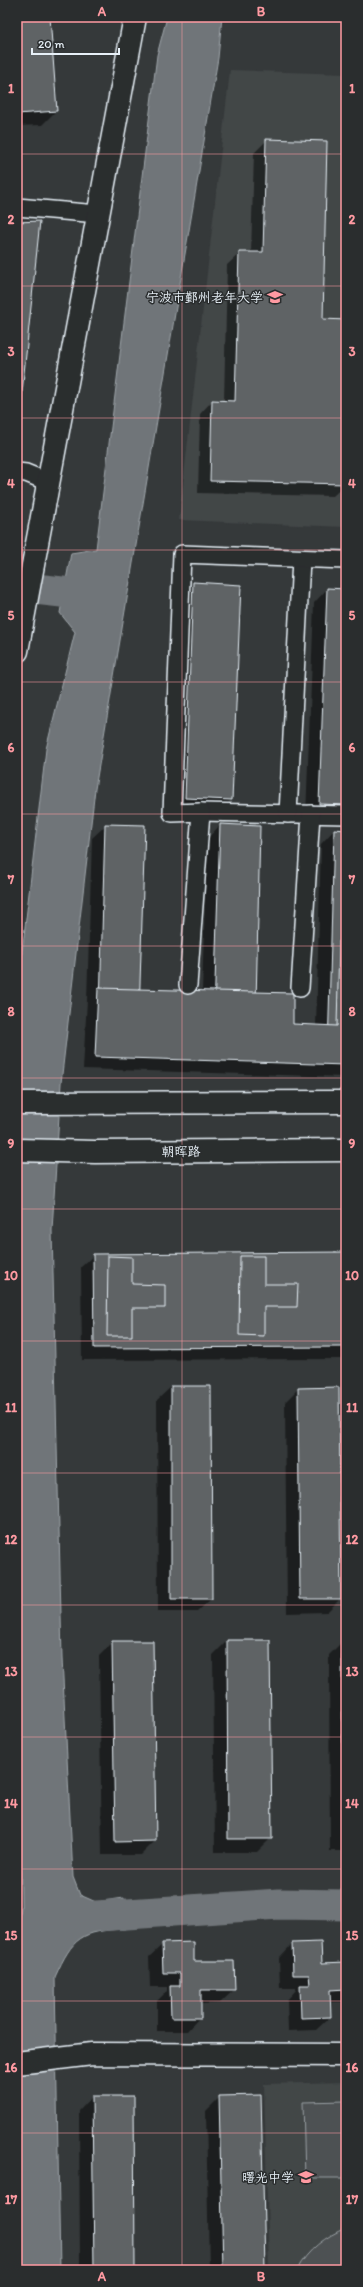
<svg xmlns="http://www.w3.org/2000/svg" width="363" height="2287" font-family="Itim,'LXGW WenKai TC',sans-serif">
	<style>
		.built { fill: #424647 }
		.green { fill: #4d5152; stroke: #9aa1a5 }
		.water { fill: #707579; stroke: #a0a7ac }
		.shadow { fill: #0007 }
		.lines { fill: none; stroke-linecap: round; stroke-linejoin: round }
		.canal { stroke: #707579; stroke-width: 31 }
		.building { fill: #5f6365; stroke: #e8f1f8 }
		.lane-casing { stroke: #e8f1f8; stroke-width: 20 }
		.street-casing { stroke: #e8f1f8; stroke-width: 25 }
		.secondary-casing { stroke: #e8f1f8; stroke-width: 25 }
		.lane { stroke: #2a2d2e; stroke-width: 17 }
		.street { stroke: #2a2d2e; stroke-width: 22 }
		.secondary { stroke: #2a2d2e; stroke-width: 22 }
		.grid { fill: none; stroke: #ff9aa2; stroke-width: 1; stroke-opacity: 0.55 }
		.labels { text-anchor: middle; stroke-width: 3; stroke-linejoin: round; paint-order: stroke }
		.poi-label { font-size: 13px; fill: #e8f1f8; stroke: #2a2d2e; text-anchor: end }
		.street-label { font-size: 13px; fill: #e8f1f8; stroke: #2a2d2e }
		.neatline { fill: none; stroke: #ff9aa2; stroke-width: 1.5 }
		.grid-label { font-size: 13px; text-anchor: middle; font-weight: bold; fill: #ff9aa2 }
	</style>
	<rect width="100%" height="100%" fill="#35393a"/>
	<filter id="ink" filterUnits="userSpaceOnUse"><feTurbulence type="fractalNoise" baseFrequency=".025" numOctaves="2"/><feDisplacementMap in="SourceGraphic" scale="8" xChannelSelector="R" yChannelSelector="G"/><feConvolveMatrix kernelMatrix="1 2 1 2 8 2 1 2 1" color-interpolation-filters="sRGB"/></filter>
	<g filter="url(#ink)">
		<g class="built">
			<path d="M230,70L346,74V527L179,520Z"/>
			<path d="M346,2082V2270H269L264,2084Z"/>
		</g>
		<g class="green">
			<path d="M346,2101V2178H305L303,2102Z"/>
			<path d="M346,2228V2270H297C307,2250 326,2236 346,2228Z"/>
		</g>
		<path class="water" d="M167,17H222L218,58L95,789L61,1083L52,1230L62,1658L73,1877L80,1895L96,1902L124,1898L125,1929C81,1931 73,1937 55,1977L60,2270H17V1950L21,1906L17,1599V995L46,749L75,632L60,613L71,553L96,549L157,55Z"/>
		<g class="shadow">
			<path d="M17,17H49L56,111L42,125L17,126Z"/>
			<path d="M267,140L322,320L346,321V484L333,496L198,493L200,414L212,401H224L227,265L240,253H251L254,153Z"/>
			<path d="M194,583L231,800L218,813L171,811L180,597Z"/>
			<path d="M327,589L346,590V818L306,817L314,603Z"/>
			<path d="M106,825L139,990L202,991L207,839L220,825L255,993L292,1025L316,1026L321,844L334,830L346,831V1077L83,1069L87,1000L92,838Z"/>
			<path d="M346,1253V1359L82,1360L81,1267L94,1255Z"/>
			<path d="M171,1387L211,1599L197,1612H158L157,1400Z"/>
			<path d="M298,1389L340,1599L327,1612L287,1613L285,1402Z"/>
			<path d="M227,1641H269L271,1838L257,1852H215L213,1655Z"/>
			<path d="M343,1641H346V1851H330L329,1655Z"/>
			<path d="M113,1642H152L155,1841L141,1855H102L99,1656Z"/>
			<path d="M163,1944L234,1990L220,2003L200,2004V2017L187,2031H157V2001L167,1991V1987H150L149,1957Z"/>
			<path d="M292,1944L321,1964L346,1963V2002H329L330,2017L316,2030L288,2031L287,2000L296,1990V1988H280L279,1958Z"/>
			<path d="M92,2097L134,2270H80L79,2111Z"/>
			<path d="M220,2097L264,2270H209L206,2111Z"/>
		</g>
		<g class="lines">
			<g class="canal">
				<path d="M17,587L107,597"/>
				<path d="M81,1917L279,1904L346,1905"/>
			</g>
		</g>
		<g class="building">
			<path d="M17,17H50L57,111L17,114Z"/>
			<path d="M266,139L327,141L323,319L346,320V484L210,481L212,400L235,401L239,252H263Z"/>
			<path d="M40,221L21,402L17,403V222Z"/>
			<path d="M17,419L19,445H17Z"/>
			<path d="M193,582L241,585L232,800L185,798Z"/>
			<path d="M327,588L346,589V805L319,804Z"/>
			<path d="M105,824L145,825L138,1046L99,1044Z"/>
			<path d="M220,824L260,826L255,1048L213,1047Z"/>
			<path d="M334,829L346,830V1053L328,1052Z"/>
			<path d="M339,941H346V1065L95,1057L98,988L293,993V1024L337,1026Z"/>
			<path d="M346,1252V1347L94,1348L93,1254Z"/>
			<path d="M108,1256L132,1257V1284L165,1285V1308H132V1336H107Z"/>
			<path d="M240,1256H264V1284H298L297,1307H264V1336L239,1335Z"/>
			<path d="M171,1386H211L212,1599H171Z"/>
			<path d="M339,1387L341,1599H300L298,1388Z"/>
			<path d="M227,1640H270L272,1839H228Z"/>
			<path d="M342,1640H346V1838H343Z"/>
			<path d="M112,1641H153L156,1841L115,1842Z"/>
			<path d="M194,1942V1961H234L235,1990H201V2018H171L170,1986H180V1973H163L162,1943Z"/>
			<path d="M321,1942L322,1963L346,1962V1989L330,1990L331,2017L301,2018L300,1985H310L309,1975H293L292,1943Z"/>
			<path d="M261,2095L265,2270H223L219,2096Z"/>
			<path d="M92,2096H134L135,2270H94Z"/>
		</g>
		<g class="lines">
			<defs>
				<g id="lane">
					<path d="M17,207L98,214"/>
					<path d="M17,472L26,473L48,482"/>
					<path d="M201,812L346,815"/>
					<path d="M288,814L301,559"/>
					<path d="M188,985L201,812L172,813L182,554L346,560"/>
					<path d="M300,988L311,814"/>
				</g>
				<path id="street" d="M17,2063L92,2054L346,2055"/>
				<g id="secondary">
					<path d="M17,651L135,17"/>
					<path d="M17,1103L346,1102"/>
					<path d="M17,1150L95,1152L346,1150"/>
				</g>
			</defs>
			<use href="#lane" class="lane-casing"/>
			<use href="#street" class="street-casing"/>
			<use href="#secondary" class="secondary-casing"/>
			<use href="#lane" class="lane"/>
			<use href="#street" class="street"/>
			<use href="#secondary" class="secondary"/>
		</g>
	</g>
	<path class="grid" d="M182,17V2270M17,154H346M17,286H346M17,418H346M17,550H346M17,682H346M17,814H346M17,946H346M17,1078H346M17,1209H346M17,1341H346M17,1473H346M17,1605H346M17,1737H346M17,1869H346M17,2001H346M17,2133H346"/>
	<defs>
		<symbol id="university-bare" viewBox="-9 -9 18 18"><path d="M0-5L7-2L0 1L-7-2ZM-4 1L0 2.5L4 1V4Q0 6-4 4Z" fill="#ff9aa2" stroke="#2a2d2e" stroke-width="2.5" paint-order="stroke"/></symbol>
		<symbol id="school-bare" viewBox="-9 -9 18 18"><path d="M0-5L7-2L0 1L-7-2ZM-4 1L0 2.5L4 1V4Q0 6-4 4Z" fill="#ff9aa2" stroke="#2a2d2e" stroke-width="2.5" paint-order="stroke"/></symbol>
	</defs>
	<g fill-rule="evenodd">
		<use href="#university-bare" x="264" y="286" width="22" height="22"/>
		<use href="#school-bare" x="295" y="2166" width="22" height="22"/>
	</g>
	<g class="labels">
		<g class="poi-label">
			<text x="263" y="302">宁波市鄞州老年大学</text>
			<text x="294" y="2182">曙光中学</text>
		</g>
		<g class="street-label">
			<text transform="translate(181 1151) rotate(-1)" y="5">朝晖路</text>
		</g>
	</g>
	<rect width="363" height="2287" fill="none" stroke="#2a2d2e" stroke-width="44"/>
	<path d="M32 48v6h87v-6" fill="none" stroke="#e8f1f8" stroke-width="2"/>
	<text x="38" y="48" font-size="12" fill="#e8f1f8" stroke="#2a2d2e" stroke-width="3" paint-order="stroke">20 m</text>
	<rect x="22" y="22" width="319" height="2243" class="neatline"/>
	<g class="grid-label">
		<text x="102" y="16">A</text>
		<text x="261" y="16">B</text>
		<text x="11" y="93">1</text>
		<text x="352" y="93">1</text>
		<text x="11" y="224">2</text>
		<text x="352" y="224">2</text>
		<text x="11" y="356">3</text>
		<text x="352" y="356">3</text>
		<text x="11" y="488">4</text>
		<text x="352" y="488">4</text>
		<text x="11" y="620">5</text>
		<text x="352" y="620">5</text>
		<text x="11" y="752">6</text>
		<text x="352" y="752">6</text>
		<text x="11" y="884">7</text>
		<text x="352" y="884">7</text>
		<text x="11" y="1016">8</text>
		<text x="352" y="1016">8</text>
		<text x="11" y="1148">9</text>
		<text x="352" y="1148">9</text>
		<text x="11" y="1280">10</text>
		<text x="352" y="1280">10</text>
		<text x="11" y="1412">11</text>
		<text x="352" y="1412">11</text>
		<text x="11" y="1544">12</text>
		<text x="352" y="1544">12</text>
		<text x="11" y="1676">13</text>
		<text x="352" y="1676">13</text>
		<text x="11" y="1808">14</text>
		<text x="352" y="1808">14</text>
		<text x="11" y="1940">15</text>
		<text x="352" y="1940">15</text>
		<text x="11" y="2072">16</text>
		<text x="352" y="2072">16</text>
		<text x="11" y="2204">17</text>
		<text x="352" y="2204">17</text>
		<text x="102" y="2281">A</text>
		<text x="261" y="2281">B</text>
	</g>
</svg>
